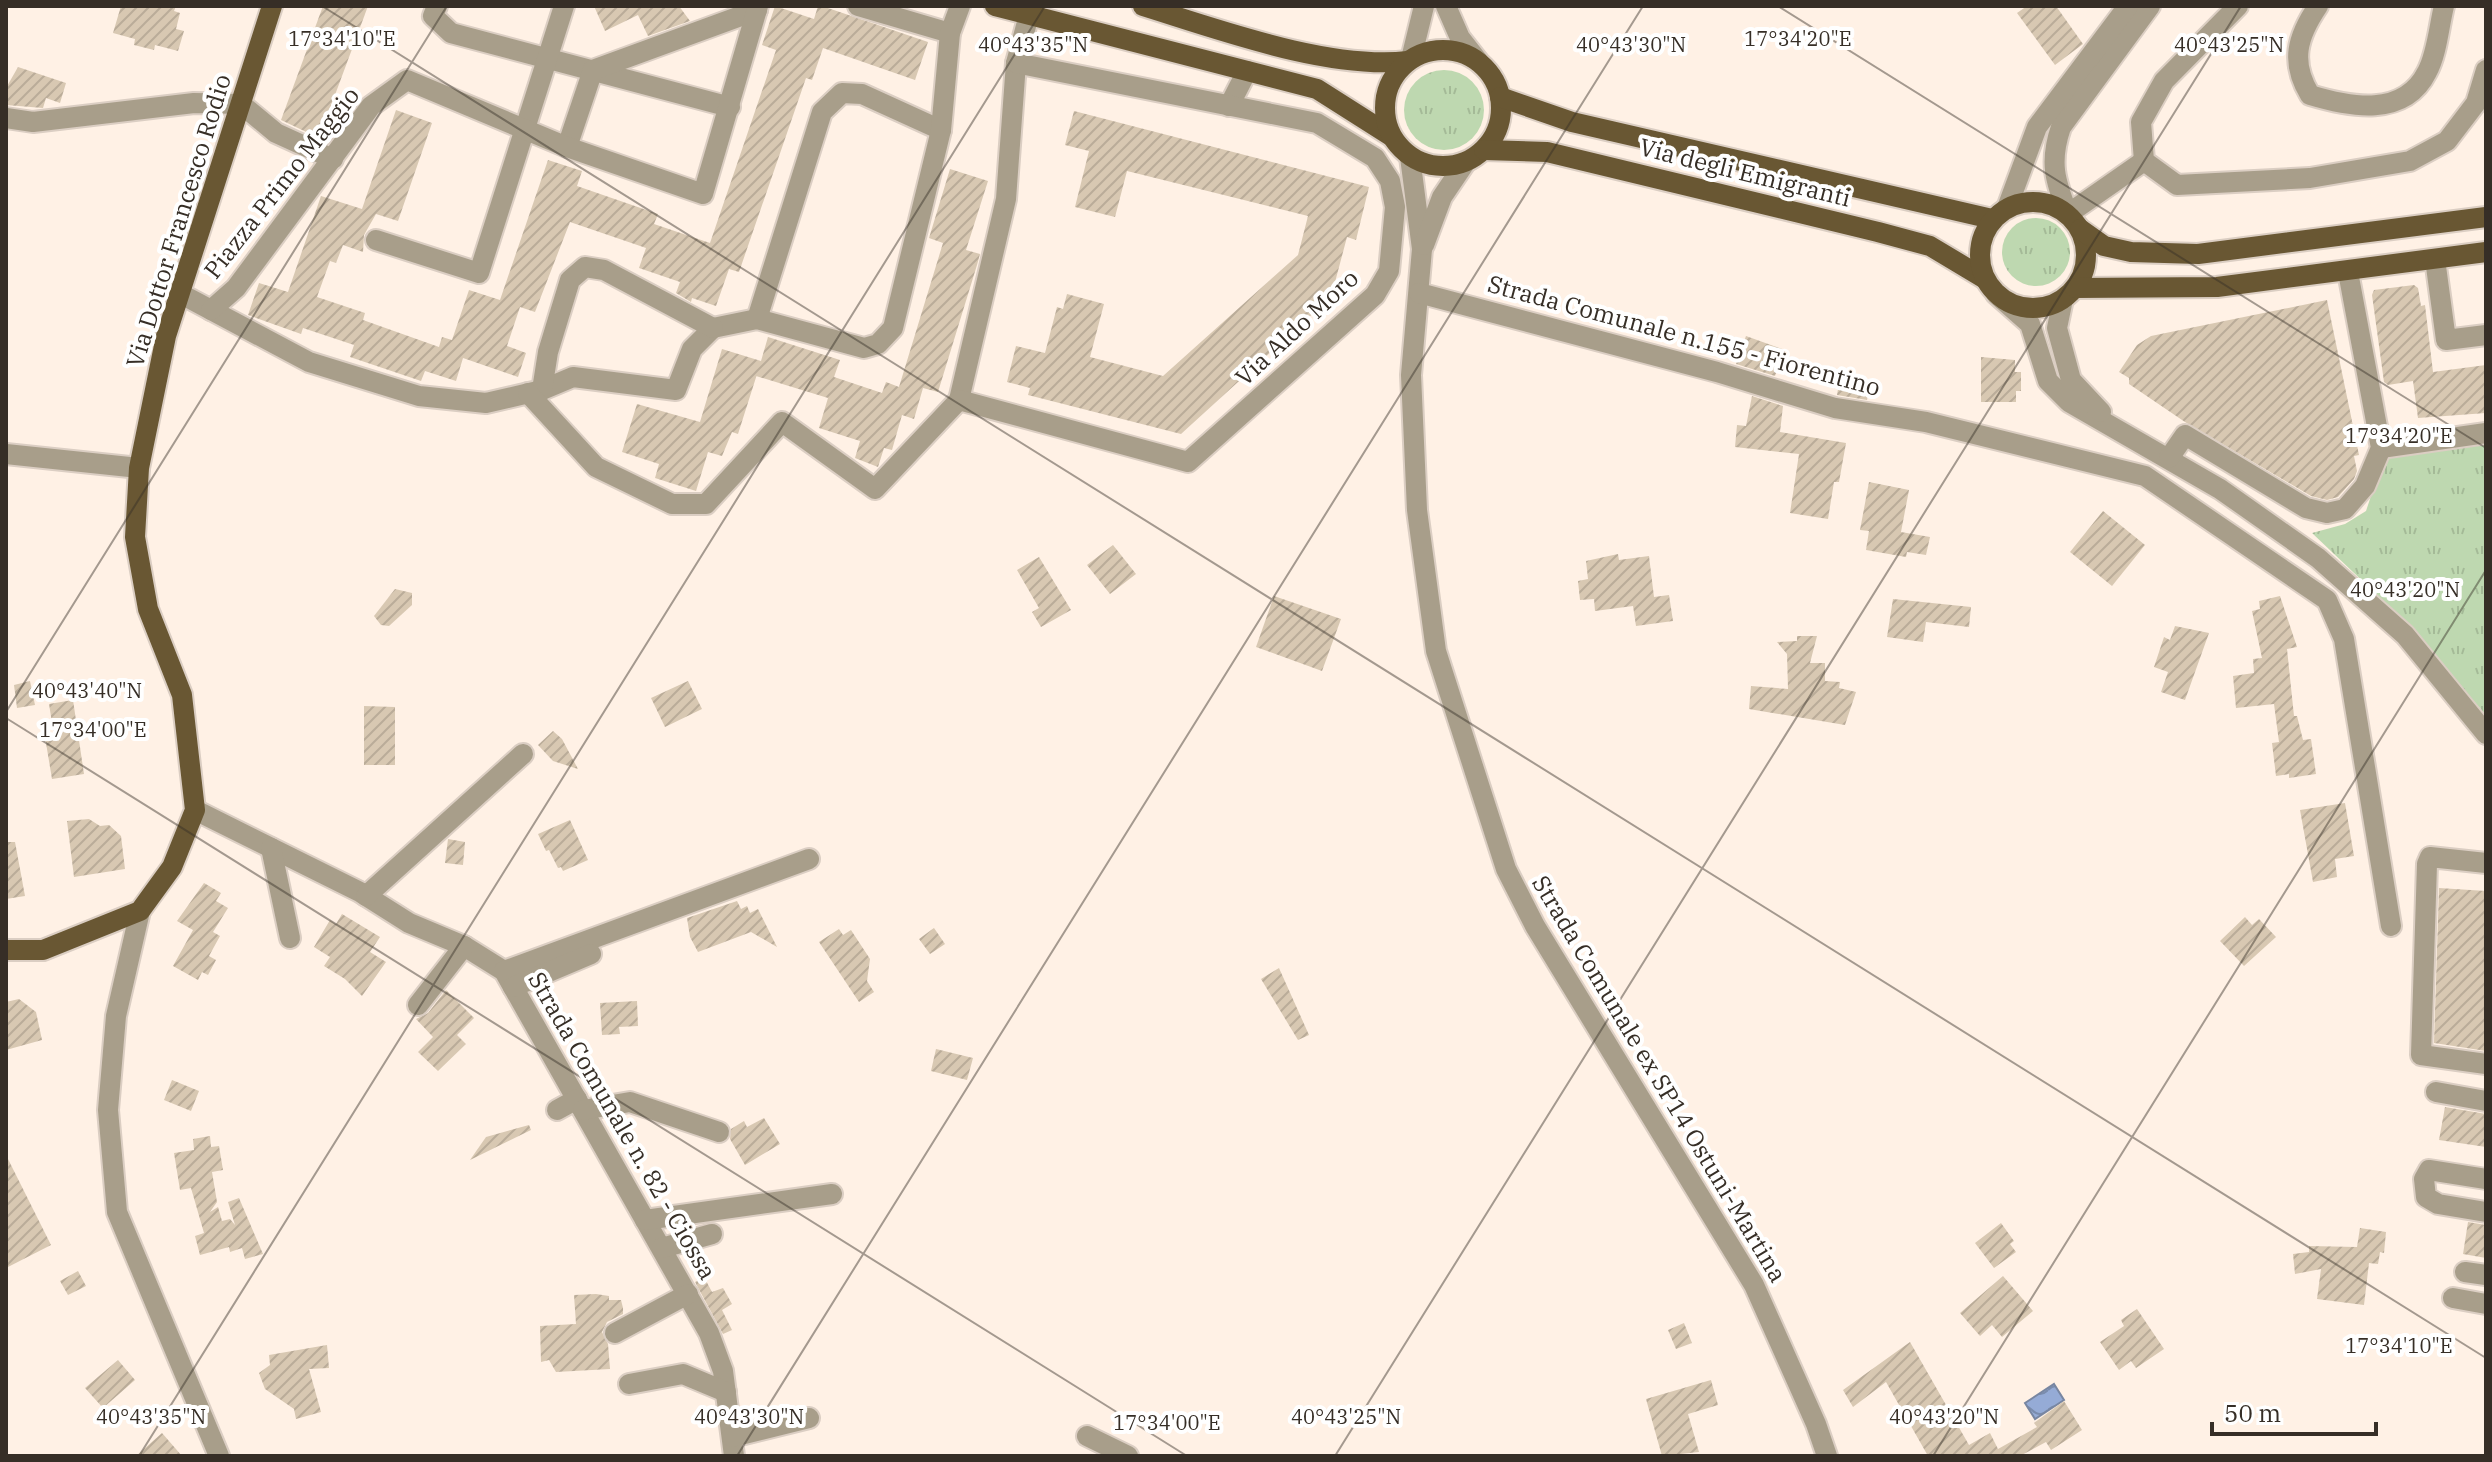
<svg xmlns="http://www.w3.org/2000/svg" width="2492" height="1462" font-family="'IBM Plex Serif',serif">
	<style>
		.grass { fill: url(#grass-tufts) }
		.water { fill: url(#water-waves); stroke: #7886a1; stroke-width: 2 }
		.building { fill: url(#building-hatch) }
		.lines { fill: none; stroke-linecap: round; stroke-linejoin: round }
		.minor-casing { stroke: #dbcec3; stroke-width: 24 }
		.major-casing { stroke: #dbcec3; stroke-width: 24 }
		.minor { stroke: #a89e8a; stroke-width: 20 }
		.major { stroke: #695733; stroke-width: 20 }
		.ticks { fill: none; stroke: #362e26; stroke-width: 2; stroke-opacity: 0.45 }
		.labels { text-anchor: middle; stroke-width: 8; stroke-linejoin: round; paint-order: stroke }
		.street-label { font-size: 24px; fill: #362e26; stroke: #fff }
		.ticks-label { font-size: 20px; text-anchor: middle; fill: #362e26; stroke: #fff; stroke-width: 8; stroke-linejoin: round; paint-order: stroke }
	</style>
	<defs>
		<pattern id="grass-tufts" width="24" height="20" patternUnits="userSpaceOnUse" patternTransform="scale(2)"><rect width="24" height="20" fill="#bed8b0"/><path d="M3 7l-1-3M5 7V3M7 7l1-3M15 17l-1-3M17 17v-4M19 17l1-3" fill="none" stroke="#a4ba97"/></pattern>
		<pattern id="water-waves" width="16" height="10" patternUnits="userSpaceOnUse" patternTransform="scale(2)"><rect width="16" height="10" fill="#95abd6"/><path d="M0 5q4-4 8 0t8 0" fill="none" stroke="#7a8cad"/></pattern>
		<pattern id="building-hatch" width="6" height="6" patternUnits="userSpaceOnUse" patternTransform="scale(2)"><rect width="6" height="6" fill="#d8c8b2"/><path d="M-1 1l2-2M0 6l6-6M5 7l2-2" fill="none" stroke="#baac99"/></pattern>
	</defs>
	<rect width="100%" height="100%" fill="#fff1e5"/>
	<g class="grass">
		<circle cx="1444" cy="110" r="40"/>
		<circle cx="2036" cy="252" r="34"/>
		<path d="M2486,443V715L2395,612L2312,533L2345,524L2366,511L2384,457Z"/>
	</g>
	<path class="water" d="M2054,1384L2064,1400L2035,1419L2025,1403Z"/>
	<g class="building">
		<path d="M121,6H176L174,11L180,13L176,29L184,31L178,51L155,45L154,50L134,45L135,39L113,33Z"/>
		<path d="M323,6H368L319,138L281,120Z"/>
		<path d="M594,6H679L690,21L648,36L638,15L605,31Z"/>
		<path d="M775,6L814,19L818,6H822L928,42L915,80L823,48L812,80L806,78L739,272L729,269L716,306L692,298L691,302L676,293L680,282L639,268L646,248L570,222L535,312L520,307L507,346L526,353L518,377L463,358L456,381L425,371L421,381L350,357L354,345L303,328L301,334L248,315L259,283L288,292L321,196L362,209L396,110L432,123L398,221L376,214L364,235L363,252L343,245L336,263L330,261L317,297L365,313L363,320L439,347L442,337L452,340L469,290L500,300L548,160L582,171L577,186L658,214L654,224L710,243L776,50L762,45Z"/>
		<path d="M2027,6H2056L2083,44L2055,65L2017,13Z"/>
		<path d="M18,67L66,83L60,103L46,98L43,108L6,105V88Z"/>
		<path d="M1074,111L1369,187L1356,240L1347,237L1334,286L1323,296L1328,300L1181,434L1028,395L1030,388L1007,382L1016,346L1045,353L1057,307L1063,309L1067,294L1104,304L1090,357L1163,376L1298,255L1308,216L1127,171L1115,217L1075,207L1089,151L1065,145Z"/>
		<path d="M950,169L988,181L966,250L980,254L977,265L938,392L923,388L914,419L902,415L892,450L884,448L878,467L855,458L860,441L819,428L828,398L756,376L759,368L738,434L732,432L722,456L708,452L696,491L655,478L659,464L622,452L637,404L700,422L722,349L761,361L768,337L840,360L834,377L882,393L886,382L899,387L943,243L929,238Z"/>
		<path d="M2414,285L2418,288L2421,306L2425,305L2433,372L2486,365V413L2418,418L2413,381L2388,385L2384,382L2372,295L2374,290Z"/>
		<path d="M2327,300L2359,455L2354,456L2357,471L2354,479L2338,497L2327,500L2311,496L2185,422L2129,384V378L2119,372L2137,345L2151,336Z"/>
		<path d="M1746,336L1785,350L1775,376L1736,364Z"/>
		<path d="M1981,357L2015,360V372H2021V391H2016V402H1981Z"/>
		<path d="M1839,383L1869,388L1867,400L1837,395Z"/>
		<path d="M1752,396L1783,406L1780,432L1846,443L1839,482H1834L1828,519L1790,513L1799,454L1735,447L1737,425L1746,426Z"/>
		<path d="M1869,482L1909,490L1901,532L1930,537L1926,555L1907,552L1906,557L1866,550L1869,531L1860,530Z"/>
		<path d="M2103,511L2145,545L2112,586L2070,552Z"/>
		<path d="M1113,545L1136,574L1110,594L1087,565Z"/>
		<path d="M1618,554L1619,560L1649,556L1654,597L1669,595L1673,621L1636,626L1633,606L1595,611L1594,599L1580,600L1578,581L1588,579L1586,561Z"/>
		<path d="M1039,557L1071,610L1041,627L1032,612L1039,608L1017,570Z"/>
		<path d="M395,589L412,593V605L389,626L381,625L374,616Z"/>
		<path d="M1274,596L1341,619L1322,671L1256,647Z"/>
		<path d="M2280,596L2297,647L2287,649L2294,716H2297L2303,740L2311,739L2316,774L2289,778V774L2276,776L2272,743L2279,742L2274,704L2236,708L2233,676L2254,673L2253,659L2262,658L2252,611L2260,609L2259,601Z"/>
		<path d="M1893,599L1971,607L1969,627L1926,622L1923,642L1887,637Z"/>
		<path d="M2175,626L2209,633L2185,700L2161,692L2168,672L2154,667L2164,637L2170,640Z"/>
		<path d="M1797,636H1817L1810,663H1825V681L1840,682L1839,688L1856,692L1845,725L1749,709L1751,686L1788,689L1787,654L1777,642L1797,641Z"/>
		<path d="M30,681L35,705L17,708L14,685Z"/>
		<path d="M688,681L702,709L665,727L651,698Z"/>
		<path d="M73,700L84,774L52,779L45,737L54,735L49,704Z"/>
		<path d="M364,706L395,707V765H364Z"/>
		<path d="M553,731L562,739L578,769L553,761L538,745Z"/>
		<path d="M2345,803L2354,856L2335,859L2337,877L2313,882L2300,810Z"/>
		<path d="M89,819L100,826L109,825L121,836L125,869L74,877L67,821Z"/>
		<path d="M570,820L588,860L563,871L561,867L558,868L549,850L546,851L538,834Z"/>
		<path d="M448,839L465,842L463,865L445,863Z"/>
		<path d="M6,842H15L25,896L6,899Z"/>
		<path d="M204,883L221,893L216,901L228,908L213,932L220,936L209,956L216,960L208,975L202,972L198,980L173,966L193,930L177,921Z"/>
		<path d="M2439,888L2486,891V1051L2434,1043Z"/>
		<path d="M737,901L741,909L747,906L750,913L758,909L777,947L751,932L698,952L690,937L687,918Z"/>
		<path d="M342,914L380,937L370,952L386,962L362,996L345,979L324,966L330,957L314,947L330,920L336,924Z"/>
		<path d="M2245,917L2252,925L2259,919L2276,937L2244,966L2220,941Z"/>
		<path d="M934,928L945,944L930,954L919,939Z"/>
		<path d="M839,929L843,935L851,930L870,959L867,981L874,992L859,1002L819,942Z"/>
		<path d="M1279,968L1309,1035L1298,1040L1261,979Z"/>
		<path d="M446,990L474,1018L457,1035L466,1044L438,1071L418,1052L433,1037L416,1019L428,1013Z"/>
		<path d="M19,999L36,1012L42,1040L6,1050V1002Z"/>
		<path d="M637,1001L638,1026L619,1027L620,1034L602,1035L600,1003Z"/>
		<path d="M936,1049L973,1058L967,1080L931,1071Z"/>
		<path d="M172,1080L199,1091L191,1111L164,1100Z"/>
		<path d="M2445,1107L2486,1114V1147L2439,1140Z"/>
		<path d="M764,1118L780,1144L745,1165L730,1139L731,1129L744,1121L747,1127Z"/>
		<path d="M529,1125L531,1130L470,1160L486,1137Z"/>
		<path d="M210,1136L211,1147L219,1146L223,1170L212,1172L217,1202L210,1212L218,1207L222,1221L230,1219L235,1225L228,1202L239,1198L263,1254L245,1259L242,1248L230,1252L229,1247L200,1255L195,1236L204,1233L191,1188L180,1190L174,1153L194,1150L193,1139Z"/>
		<path d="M6,1155L51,1245L6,1268Z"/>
		<path d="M2468,1222L2486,1225V1258L2463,1254Z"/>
		<path d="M2001,1223L2014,1241L2010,1244L2016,1252L1994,1268L1975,1243Z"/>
		<path d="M2360,1228L2386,1232L2384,1253L2380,1252L2378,1264L2369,1263L2364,1305L2317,1299L2321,1269L2295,1274L2293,1254L2309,1252V1246L2357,1247Z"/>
		<path d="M78,1271L86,1286L68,1295L60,1281Z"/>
		<path d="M2003,1276L2033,1311L2002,1337L1992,1325L1980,1336L1960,1313Z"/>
		<path d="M704,1277L712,1292L723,1288L732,1304L722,1310L732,1330L723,1334L695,1282Z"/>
		<path d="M596,1294L609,1296V1300H621L623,1308V1314L607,1322L602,1332L608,1344L610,1369L556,1372L549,1360L541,1362L540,1326L576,1324L574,1295Z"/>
		<path d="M2137,1309L2164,1349L2136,1368L2131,1361L2119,1370L2100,1342L2124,1326L2121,1320Z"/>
		<path d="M1684,1323L1692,1343L1676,1349L1668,1330Z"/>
		<path d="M1910,1342L1969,1445L1990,1433L1998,1449L2037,1427L2034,1423L2064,1401L2082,1430L2051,1450L2046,1442L2020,1456H1928L1886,1382L1853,1407L1843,1390Z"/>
		<path d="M327,1345L329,1368L309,1369L321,1412L296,1419L294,1409L265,1389L259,1373L270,1365L269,1355Z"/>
		<path d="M118,1360L135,1380L103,1408L85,1388Z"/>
		<path d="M1711,1380L1718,1405L1688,1414L1699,1452L1662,1456L1646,1399Z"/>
		<path d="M162,1433L182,1456H136Z"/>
	</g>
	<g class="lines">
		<defs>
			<g id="minor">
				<path d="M437,6L433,16L451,33L730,107"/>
				<path d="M858,6L950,33"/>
				<path d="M1446,6L1460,38L1478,61"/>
				<path d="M2238,6L2164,81L2141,122L2144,161L2177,185L2310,178L2410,161L2447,141L2476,103L2486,70"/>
				<path d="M2318,6C2297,37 2290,62 2310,95C2350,107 2404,118 2427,72C2437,54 2439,26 2444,6"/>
				<path d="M1411,59L1424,6"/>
				<path d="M1229,106L1247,71"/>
				<path d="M6,118L33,122L194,103L241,104L276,133L333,159"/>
				<path d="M567,147L593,70L757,10"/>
				<path d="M1410,157L1422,249L1411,375L1417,510L1436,651L1506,869L1535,926L1754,1285L1816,1424L1827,1456"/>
				<path d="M2144,161L2068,214C2055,181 2049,162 2061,127L2150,6"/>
				<path d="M2007,208L2037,127L2128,6"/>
				<path d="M376,240L479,273L564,6"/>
				<path d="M1424,245L1442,197L1465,163"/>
				<path d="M2435,259L2446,340L2486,335"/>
				<path d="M1419,293L1717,372L1835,408L1926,422L2145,476L2327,600L2344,639L2391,926"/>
				<path d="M181,294L309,362L419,396L486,403L542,390L573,377L676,390L692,349L713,328"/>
				<path d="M1996,294L2030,324L2048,381L2069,402L2220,489L2318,558L2405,635L2486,734"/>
				<path d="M2063,299L2057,328L2071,380L2101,412"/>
				<path d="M211,310L236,288L371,106L407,80L567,147L703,194L758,6"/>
				<path d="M757,319L822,112L842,93L862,94L941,130"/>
				<path d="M713,328L757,319L864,348L878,344L893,328L941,130L950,33L960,6"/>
				<path d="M542,390L548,352L570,280L585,267L604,270L713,328"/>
				<path d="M528,393L596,467L672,504H706L782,422L875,489L959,400L1006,199L1016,63L1029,15"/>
				<path d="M959,400L1188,462L1375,295L1389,271L1395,207L1390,181L1375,158L1317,123L1016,63"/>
				<path d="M2381,448L2486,433"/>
				<path d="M6,454L139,468"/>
				<path d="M2169,458L2185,435L2306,508L2327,513L2345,509L2365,486L2381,448L2348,272"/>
				<path d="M195,810L360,892L409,923L464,946L504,971L709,1333L723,1371L734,1456"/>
				<path d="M271,848L290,938"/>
				<path d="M2486,863L2430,857L2427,864L2421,1055L2486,1064"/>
				<path d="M366,896L523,754"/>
				<path d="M140,911L116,1016L108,1110L117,1212L219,1456"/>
				<path d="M504,971L809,859"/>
				<path d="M513,987L591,954"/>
				<path d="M418,1005L464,946"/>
				<path d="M2436,1092L2486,1101"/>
				<path d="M557,1110L577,1099"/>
				<path d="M583,1110L630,1102L719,1132"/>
				<path d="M2486,1179L2429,1170L2424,1179L2426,1197L2438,1204L2486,1212"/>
				<path d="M645,1220L832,1194"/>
				<path d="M662,1248L712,1234"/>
				<path d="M2465,1272L2486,1275"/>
				<path d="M2453,1298L2486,1304"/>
				<path d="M615,1333L688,1294"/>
				<path d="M629,1384L683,1374L726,1392"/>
				<path d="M1087,1436L1128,1456"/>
				<path d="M732,1437L809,1418"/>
			</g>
			<g id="major">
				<path d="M995,6L1317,89L1391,136"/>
				<path d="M1143,6C1220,30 1329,70 1408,61"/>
				<circle cx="1443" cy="108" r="58"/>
				<path d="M1500,97L1572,122L1992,219"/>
				<path d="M1484,150L1547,152L1878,232L1930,246L1985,279"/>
				<circle cx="2033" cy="255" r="53"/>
				<path d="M2080,229L2104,246L2131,252L2198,254L2486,217"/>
				<path d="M2075,288L2217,287L2486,252"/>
				<path d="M6,950H43L140,911L172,867L195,810L182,695L148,609L135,537L139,468L166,336L272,6"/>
			</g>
		</defs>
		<use href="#minor" class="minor-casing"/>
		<use href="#major" class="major-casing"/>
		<use href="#minor" class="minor"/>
		<use href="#major" class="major"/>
	</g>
	<path class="ticks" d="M322,6L2486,1358M1778,6L2486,448M6,712L447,6M6,718L1187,1456M139,1456L1045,6M737,1456L1643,6M1335,1456L2241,6M1933,1456L2486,570"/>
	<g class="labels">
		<g class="street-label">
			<text transform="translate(1745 173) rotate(14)" y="8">Via degli Emigranti</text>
			<text transform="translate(282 183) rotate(-52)" y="8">Piazza Primo Maggio</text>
			<text transform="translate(179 221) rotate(-73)" y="8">Via Dottor Francesco Rodio</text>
			<text transform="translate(1297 328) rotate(-43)" y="8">Via Aldo Moro</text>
			<text transform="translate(1684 336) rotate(15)" y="8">Strada Comunale n.155 - Fiorentino</text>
			<text transform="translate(1659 1079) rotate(59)" y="8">Strada Comunale ex SP14 Ostuni-Martina</text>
			<text transform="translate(622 1126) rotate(60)" y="8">Strada Comunale n. 82 - Ciossa</text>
		</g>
	</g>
	<g class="ticks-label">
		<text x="342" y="46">17°34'10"E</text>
		<text x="1798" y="46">17°34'20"E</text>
		<text x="1033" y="52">40°43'35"N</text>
		<text x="1631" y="52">40°43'30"N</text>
		<text x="2229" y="52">40°43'25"N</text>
		<text x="2399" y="443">17°34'20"E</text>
		<text x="2405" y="597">40°43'20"N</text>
		<text x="87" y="698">40°43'40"N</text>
		<text x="93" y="737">17°34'00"E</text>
		<text x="2399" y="1353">17°34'10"E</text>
		<text x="151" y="1424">40°43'35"N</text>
		<text x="749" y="1424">40°43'30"N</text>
		<text x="1346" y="1424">40°43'25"N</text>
		<text x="1944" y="1424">40°43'20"N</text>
		<text x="1167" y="1430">17°34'00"E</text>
	</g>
	<rect width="2492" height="1462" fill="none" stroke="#362e26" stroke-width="16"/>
	<path d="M2212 1422v12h164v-12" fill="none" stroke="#362e26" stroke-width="4"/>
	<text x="2224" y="1422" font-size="24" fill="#362e26" stroke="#ffffff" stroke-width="6" paint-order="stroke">50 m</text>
</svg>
